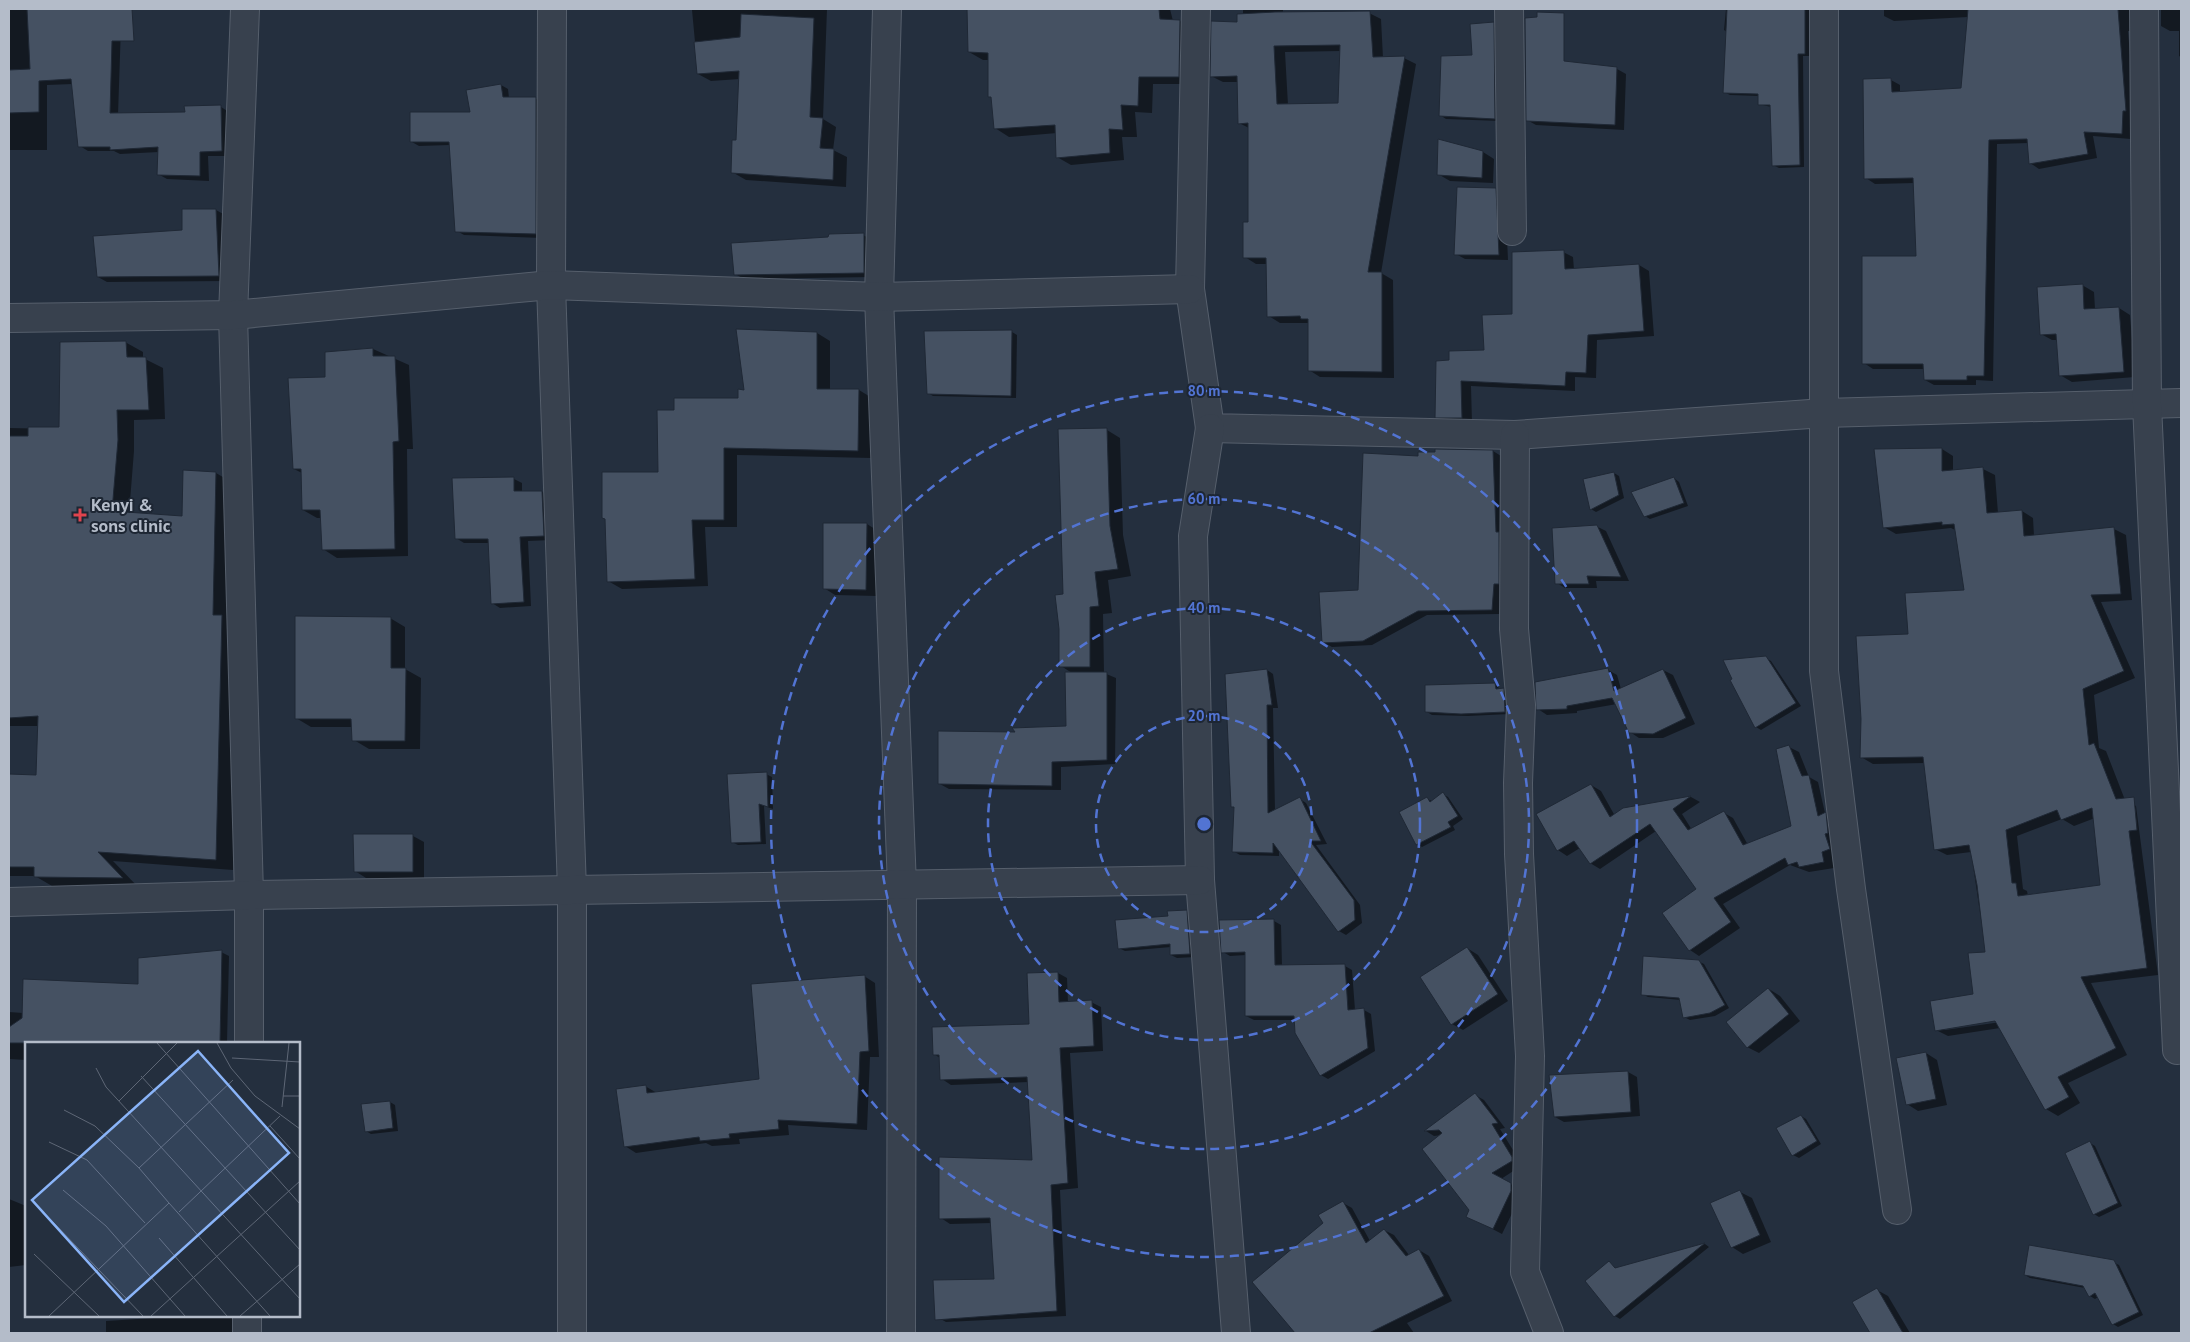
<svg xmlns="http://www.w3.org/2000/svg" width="2190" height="1342" font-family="'PT Sans',sans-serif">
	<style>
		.shadow { fill: #0007; fill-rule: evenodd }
		.building { fill: #455162; stroke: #1f2835; fill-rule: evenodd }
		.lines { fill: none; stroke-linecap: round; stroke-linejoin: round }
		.minor-casing { stroke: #565f6c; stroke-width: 30 }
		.minor { stroke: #38414e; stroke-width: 28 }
		.ring { fill: none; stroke: #5274d3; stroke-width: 2.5; stroke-dasharray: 9 6 }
		.health-dot { fill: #e0444e; stroke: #1d2633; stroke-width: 2 }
		.labels { text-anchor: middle; stroke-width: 4; stroke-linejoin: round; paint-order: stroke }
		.poi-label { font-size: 18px; font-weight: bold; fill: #b4bcc9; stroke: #1d2633; text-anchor: start }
		.inset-road { fill: none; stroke: #5e6776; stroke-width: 1 }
		.view { fill: #8ab4f8; fill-opacity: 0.15; stroke: #8ab4f8; stroke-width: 2.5 }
		.inset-edge { fill: none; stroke: #b4bcc9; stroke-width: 2.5 }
		.centre { fill: #5274d3; stroke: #1d2633; stroke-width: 2.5 }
		.ring-label { font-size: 15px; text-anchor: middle; font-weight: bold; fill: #5274d3; stroke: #1d2633; stroke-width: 4; stroke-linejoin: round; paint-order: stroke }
	</style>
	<rect width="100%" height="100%" fill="#242f3e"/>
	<g class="shadow">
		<path d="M9,9H66L67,21L121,26L118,115L186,113L221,107L229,112L230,156H208L209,181L167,179L158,174L159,152L120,154L114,151H88L80,146L73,84L47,85V150H9Z"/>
		<path d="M641,9H827L823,119L836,127L833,150L847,157L846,187L746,180L732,172L738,142L740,79L711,81L698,74L692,10Z"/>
		<path d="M967,9H1170L1173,21H1180L1194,29L1193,84H1153L1152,113L1135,112L1137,137H1122L1124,160L1071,165L1057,157V133L1009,137L995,128L990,60H983L969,52Z"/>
		<path d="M1243,9H1283V13H1369L1381,19L1383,58H1404L1416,64L1381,273L1393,280L1394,378L1320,377L1309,370V323H1280L1269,316L1267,264H1256L1245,257L1249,223V128L1239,123L1238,82H1223L1211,76L1243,15ZM1341,51L1339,104L1288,105L1285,52Z"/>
		<path d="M1726,9H1810V56H1803L1804,167L1779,168L1773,165L1771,107L1759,104V96L1730,95L1724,92L1727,32L1724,30Z"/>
		<path d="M1884,9H2139L2137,31H2128L2135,116H2131V139L2093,136L2097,158L2039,169L2030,163L2029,143L1997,144L1993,381L1976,380V385H1934L1925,380V369H1873L1864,363L1917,257L1915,183L1875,184L1866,178L1891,80L1900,85V92L1962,89L1968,17L1894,21L1884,16Z"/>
		<path d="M2161,9H2181V57L2179,56V31H2170L2161,26Z"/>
		<path d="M1493,23L1498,26L1500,121L1446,119L1440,115Z"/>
		<path d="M1585,64L1617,69L1626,74L1624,130L1536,125L1527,120L1553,71Z"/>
		<path d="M501,85L508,89L509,98L536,99L543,103L542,238L464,235L457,231L450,145L419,146L412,142L471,113Z"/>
		<path d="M1483,152L1494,159L1493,183L1450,181L1438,174Z"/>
		<path d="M1495,190L1505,195L1508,260L1465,259L1456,254Z"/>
		<path d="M216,210L225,215L227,281L107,282L98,277L184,232Z"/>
		<path d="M863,235L872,240L873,277L744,279L735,274Z"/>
		<path d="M1563,252L1573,257L1574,270L1639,265L1649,271L1654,336L1597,340L1596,378L1575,377V391L1471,386L1472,423H1447L1436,417L1450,362L1486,351Z"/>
		<path d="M2082,285L2094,292L2095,309L2119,308L2130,315L2135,377L2072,382L2060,375L2058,340H2052L2041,334Z"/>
		<path d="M1012,332L1017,335L1016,398L933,396L928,393Z"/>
		<path d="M817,333L830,341V390H859L872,398L871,458L737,455V527H705L708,586L622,589L608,581L606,519L659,473L675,411L740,400L745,391Z"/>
		<path d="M125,342L143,352V358L163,368L165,419L134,420V451L129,514L183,517L184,472L216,473L233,483L238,627L233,870L113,861L138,887L52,886L35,876H9V775L38,776L39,726H9V428L60,429Z"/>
		<path d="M373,349L409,365L413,449H407L408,556L337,558L323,549L322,518H317L303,510L302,473L294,469L326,378Z"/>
		<path d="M1107,430L1120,438L1123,535L1131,576L1108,580L1112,613L1103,614L1104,673L1116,678L1115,764L1061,767V790L949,789L940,784L1019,733L1067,727L1072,673L1061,666L1064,595Z"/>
		<path d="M1942,449L1953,456V471L1983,469L1995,475L1998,513L2022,511L2033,518L2034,536L2114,529L2126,535L2132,600L2101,602L2135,678L2094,695L2099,748L2106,751L2125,800L2136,806L2158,975L2091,983L2127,1055L2068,1083L2080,1103L2058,1116L2046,1109L2000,1028L1948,1036L1936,1030L1974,995L1986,953L1971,852L1947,855L1935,849L1925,763L1873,764L1861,757L1909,635L1965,591L1955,530L1951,528L1896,534L1884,527ZM2095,818L2101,886L2028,896L2027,891L2023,889L2017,836L2062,819L2074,826ZM2001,1019V1022L1945,1030V1028Z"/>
		<path d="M1436,450L1493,451L1501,456L1502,588L1499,614L1427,615L1372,645L1332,647L1323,642L1359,592Z"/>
		<path d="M1614,473L1619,476L1624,498L1596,512L1591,509Z"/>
		<path d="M1674,478L1679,482L1688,506L1650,519L1645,516Z"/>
		<path d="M514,479L522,483V492H542L550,496L552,540L528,541L531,606L500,608L492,603L489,543H464L456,538Z"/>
		<path d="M867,524L878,531L877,596L835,595L824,588Z"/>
		<path d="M1596,526L1606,531L1629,581H1596L1597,588H1565L1557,583Z"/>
		<path d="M390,618L405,627V669L421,678L420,749H369L354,740L353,727H311L296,718Z"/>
		<path d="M1766,658L1771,661L1801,706L1761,730L1756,727Z"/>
		<path d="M1267,670L1273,674L1278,708H1273L1275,811L1300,799L1306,803L1327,844L1316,845L1360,905L1362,923L1346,935L1339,931L1279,849V856L1240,855L1233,851L1235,808L1232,806Z"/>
		<path d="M1608,670L1617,675L1621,689L1663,670L1673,675L1695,724L1663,738H1639L1630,732L1617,704L1577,711V713L1547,715L1538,709Z"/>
		<path d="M1495,684L1501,690L1509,692L1510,714L1468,716L1432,715L1427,712Z"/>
		<path d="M1789,747L1799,752L1809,777L1818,782L1825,813L1835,819L1839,854L1832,857L1834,868L1809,872L1790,865L1723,904L1740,928L1699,956L1690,950L1698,890L1656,831L1600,869L1590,863L1580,848L1567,856L1558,850L1591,785L1601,791L1615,816L1623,809L1691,797L1700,802L1682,814L1692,830L1724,813L1733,818L1748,845L1792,827Z"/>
		<path d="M766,774L772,777L773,809L764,806L766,844L738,845L732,842Z"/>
		<path d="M1443,794L1448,797L1463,819L1453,826L1455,830L1422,847L1417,844L1427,799L1432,801Z"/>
		<path d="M413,836L424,842V878H366L355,871Z"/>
		<path d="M1186,911L1192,914L1195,957L1177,958L1171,955V947L1125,951L1119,948L1169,917Z"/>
		<path d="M1220,921H1274L1281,925L1282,966H1345L1352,970L1355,1010H1364L1371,1014L1375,1051L1328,1079L1321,1075L1295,1020H1254L1246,1016V955L1230,956L1223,952Z"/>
		<path d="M1467,948L1478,955L1508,1001L1463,1030L1452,1024Z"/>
		<path d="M221,952L229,956L227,1043H26V1060L9,1059V1012L23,1013L140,985Z"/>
		<path d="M1698,961L1704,964L1729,1008L1715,1016L1690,1020L1684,1017L1681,1000L1648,997L1642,994Z"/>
		<path d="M1058,973L1067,978L1068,1003L1091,1002L1101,1007L1103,1051L1070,1053L1078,1188L1060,1190L1066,1316L946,1322L937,1317L995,1280L992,1223L950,1224L941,1218L1034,1162L1029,1082L951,1085L942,1079L940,1058L934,1054L1030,1025Z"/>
		<path d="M864,976L875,983L879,1057H870L867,1130L788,1125L789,1135L739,1139L740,1144L712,1146L706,1143L636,1153L625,1146L645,1086L657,1093L760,1080Z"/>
		<path d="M1769,989L1780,996L1800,1021L1759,1053L1747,1047Z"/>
		<path d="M1926,1053L1937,1060L1947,1105L1918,1111L1907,1104Z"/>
		<path d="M1628,1072L1637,1077L1640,1116L1564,1122L1555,1117Z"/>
		<path d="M1475,1095L1484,1100L1505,1128L1500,1129L1521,1163V1166L1501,1179L1520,1189V1197L1502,1234L1477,1221L1442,1135L1434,1136L1426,1131Z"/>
		<path d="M390,1102L395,1105L398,1131L371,1134L366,1131Z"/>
		<path d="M1801,1116L1806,1119L1821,1144L1799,1158L1793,1155Z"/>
		<path d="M2090,1143L2095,1146L2122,1206L2099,1217L2094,1214Z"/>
		<path d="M1740,1192L1752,1198L1771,1242L1743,1254L1732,1247Z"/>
		<path d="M9,1199L26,1206V1265L9,1267Z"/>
		<path d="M1343,1203L1352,1208L1370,1241L1384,1230L1394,1235L1409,1255L1419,1250L1429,1256L1452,1301L1407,1323L1414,1333H1296L1254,1282L1324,1223Z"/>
		<path d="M1705,1244L1709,1247L1620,1319L1615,1316L1609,1263L1617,1269Z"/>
		<path d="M2113,1262L2119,1265L2143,1315L2118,1327L2113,1324L2098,1297L2095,1299L2090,1296L2085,1288L2030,1278L2025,1275Z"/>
		<path d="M1877,1290L1888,1296L1910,1333H1872L1854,1303Z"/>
		<path d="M186,1316H232L233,1333H106V1321Z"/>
	</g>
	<g class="building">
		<path d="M27,9H132L134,41H112L110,113L185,112L184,106L221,105L222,151L200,152V176L157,175L158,147L110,150V147H78L71,79L39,81V112L9,113V70L30,69Z"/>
		<path d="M967,9H1159L1160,19L1180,20L1179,77H1139L1138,106L1121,105L1123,130L1109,129L1110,153L1056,158L1055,125L994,129L991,97H988V53L968,52Z"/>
		<path d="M1727,9H1805V54H1798L1800,165L1772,166L1770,105H1758V94L1723,93Z"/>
		<path d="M1968,9H2118L2126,111H2123L2122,134L2084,132L2088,154L2029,164L2027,139L1989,140L1984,376H1967V380H1924L1923,364H1862V256H1916L1913,178L1864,179L1863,79L1891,78L1892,92L1961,88Z"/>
		<path d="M1370,11L1373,57L1405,56L1368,272H1382V372L1308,371V319H1301L1300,316L1267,317L1266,258H1243V222H1248V123L1238,124L1237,76L1210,77L1211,21L1237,22V14L1275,12ZM1340,45L1338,103L1277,104L1274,46Z"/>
		<path d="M1537,12L1564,13V61L1617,67L1615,125L1526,121L1525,18L1537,17Z"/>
		<path d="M741,14L814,18L810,117L823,118L820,148L834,149L833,180L731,173L732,140H736L739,71L697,74L694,42L740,37Z"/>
		<path d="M1494,22L1495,119L1439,116L1441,56L1472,55L1470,24Z"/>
		<path d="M501,84L503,97H536V234L455,232L449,142H410V112H470L466,90Z"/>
		<path d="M1438,139L1483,151L1482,178L1437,175Z"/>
		<path d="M1457,187L1496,188L1499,255H1454Z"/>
		<path d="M182,209H216L219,276L97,277L93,236L182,230Z"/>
		<path d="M864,233V273L734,275L731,243L828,237L829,234Z"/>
		<path d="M1564,250L1565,269L1639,264L1644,331L1588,335L1586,373L1566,372L1565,386L1461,381L1462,418H1435L1436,361L1449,360V351L1484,350L1482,315L1512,314V252Z"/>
		<path d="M2083,284L2084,309L2119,307L2124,372L2059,376L2056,334L2040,335L2037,287Z"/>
		<path d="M736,329L817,332V389H859L858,451L724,448V520H692L695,579L607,582L605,519L602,518V472H658L657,410H674V398H738V389L744,390Z"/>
		<path d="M1012,330L1011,396L927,394L924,331Z"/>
		<path d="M126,341L127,357H146L149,410H117L118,440L112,511L182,516L183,470L216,472L213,615H222L216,860L98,852L123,878L34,877V867H9V774L36,775L38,716L9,718V436H28V427H59L60,342Z"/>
		<path d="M373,348V356H395L399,441L393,442L395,549L322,550L320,510H302L301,469H293L288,378L325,377V352Z"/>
		<path d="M1107,428L1110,526L1118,569L1095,572L1099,606L1090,607V667H1059V629L1055,595L1063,594L1058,429Z"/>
		<path d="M1942,448V471L1983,467L1987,513L2022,510L2024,536L2114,527L2121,594L2091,595L2124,671L2083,689L2089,745L2094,743L2116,799L2134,797L2137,830L2129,831L2147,968L2081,977L2116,1048L2058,1077L2069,1097L2045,1110L1995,1021L1935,1031L1930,1001L1973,994L1968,953L1985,952L1977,885L1969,845L1934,850L1923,757L1860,758L1861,719L1856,636L1908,634L1905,593L1964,590L1954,524L1942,525V522L1883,528L1874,449ZM2092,808L2100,885L2018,896L2016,883H2012L2006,830L2057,810L2061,820Z"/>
		<path d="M1435,449L1493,450L1496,532H1499V584H1494L1492,610L1418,611L1363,641L1322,643L1319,592L1358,590L1363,453L1418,456V452H1435Z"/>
		<path d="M1614,472L1619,495L1590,510L1583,479Z"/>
		<path d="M514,477V491H542L544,536L520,537L524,602L491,604L488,539H455L452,478Z"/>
		<path d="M1674,477L1684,503L1644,517L1631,492Z"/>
		<path d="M823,523H867L866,590L823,589Z"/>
		<path d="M1597,525L1621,577L1587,576L1589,584H1555L1552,528Z"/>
		<path d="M295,616L391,617V668H406L405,741H352L351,719H295Z"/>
		<path d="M1766,656L1796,703L1755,728L1730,680L1732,679L1723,660Z"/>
		<path d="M1608,668L1614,691L1663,669L1686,718L1653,734L1629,733L1612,698L1567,706V709L1536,710L1535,682Z"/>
		<path d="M1267,669L1272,705H1267L1268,813L1300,797L1321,841H1310L1354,900L1355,920L1338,932L1273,843V853L1232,852L1234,807H1231L1225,674Z"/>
		<path d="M1065,672H1107V760L1052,762V786L938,784V731L1015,732L1012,728L1066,726Z"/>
		<path d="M1495,683L1496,689L1504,688L1505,712L1461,714L1425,712V685Z"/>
		<path d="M1789,745L1802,776L1809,775L1818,816L1826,812L1828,833L1825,834L1830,849L1822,852L1824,862L1799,867L1797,862L1788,865L1785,858L1714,898L1731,922L1689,951L1662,913L1696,889L1650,824L1590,864L1574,841L1557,851L1536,814L1591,784L1610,817L1623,808L1691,796L1673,809L1688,830L1724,811L1743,845L1791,826L1776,749Z"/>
		<path d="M767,772L768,807L759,804L761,842L731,843L727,774Z"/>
		<path d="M1443,792L1458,816L1448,822L1451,827L1416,845L1399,812L1427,797L1430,802Z"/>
		<path d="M353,834H413V872H354Z"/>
		<path d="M1187,910L1190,954L1170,955V944L1118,949L1115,920L1168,916L1167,911Z"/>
		<path d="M1274,919L1275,965L1345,964L1348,1010L1364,1008L1368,1048L1320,1076L1295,1033L1294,1016H1245V952L1221,953L1219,920Z"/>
		<path d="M1467,947L1498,994L1451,1025L1420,977Z"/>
		<path d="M222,950L220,1043H9V1027L22,1018L23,979L138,984V958Z"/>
		<path d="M1643,956L1699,960L1725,1005L1710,1013L1683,1018L1679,998L1641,995Z"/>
		<path d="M1058,972L1059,1002L1092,1000L1094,1046L1060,1048L1068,1183L1051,1185L1057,1311L935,1320L933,1280L994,1279L990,1218L939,1219V1157L1032,1160L1027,1077L940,1080L939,1055H933L932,1027L1029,1024L1027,973Z"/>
		<path d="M865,975L869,1051L860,1052L857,1124L778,1120L779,1129L729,1134L730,1138L700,1141L699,1137L624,1147L616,1089L646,1085L647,1093L759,1079L751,984Z"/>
		<path d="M1768,988L1789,1014L1747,1048L1726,1022Z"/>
		<path d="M1926,1052L1936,1099L1906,1105L1896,1058Z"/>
		<path d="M1628,1071L1631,1112L1554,1117L1549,1075Z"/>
		<path d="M1475,1093L1498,1123L1492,1124L1512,1157V1161L1492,1173L1511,1183V1191L1493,1229L1466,1217L1469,1210L1422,1149L1442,1133L1439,1130L1424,1131Z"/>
		<path d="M390,1101L393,1128L365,1132L361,1104Z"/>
		<path d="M1801,1115L1817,1141L1792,1156L1776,1128Z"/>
		<path d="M2090,1141L2118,1203L2093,1215L2065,1153Z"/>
		<path d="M1740,1190L1760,1235L1731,1248L1710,1203Z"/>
		<path d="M1343,1201L1366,1243L1384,1229L1406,1256L1419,1249L1444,1296L1369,1333H1295L1252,1282L1323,1223L1318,1215Z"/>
		<path d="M1705,1243L1614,1317L1585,1281L1609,1261L1615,1268Z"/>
		<path d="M2029,1245L2114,1260L2139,1312L2112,1325L2095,1293L2089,1297L2083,1286L2024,1275Z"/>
		<path d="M1877,1288L1903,1333H1870L1852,1302Z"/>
	</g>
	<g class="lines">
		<defs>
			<g id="minor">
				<path d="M245,9L233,315L249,895V1043"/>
				<path d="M552,9L551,285L572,890V1333"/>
				<path d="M887,9L879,297L902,886L901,1333"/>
				<path d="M1196,9L1190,289L1210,428L1515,435L1824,413L2181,403"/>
				<path d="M1509,9L1512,231"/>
				<path d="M1824,9V671L1851,889L1897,1210"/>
				<path d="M2144,9L2147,405L2177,1050"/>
				<path d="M9,318L233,315L551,285L879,297L1190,289"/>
				<path d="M1210,428L1193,536L1200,880L1236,1333"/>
				<path d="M1515,435L1514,629L1521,705L1518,783L1519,854L1530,1056L1525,1272L1549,1333"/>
				<path d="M9,902L249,895L1200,880"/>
				<path d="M247,1333V1316"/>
			</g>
		</defs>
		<use href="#minor" class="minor-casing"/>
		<use href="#minor" class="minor"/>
	</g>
	<g class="ring">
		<circle cx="1204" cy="824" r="108"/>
		<circle cx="1204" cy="824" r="216"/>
		<circle cx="1204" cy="824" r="325"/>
		<circle cx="1204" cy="824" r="433"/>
	</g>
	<path class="health-dot" d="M77.5 507.5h5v5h5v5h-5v5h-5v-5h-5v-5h5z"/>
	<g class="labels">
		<g class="poi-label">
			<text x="91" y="511">Kenyi &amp;<tspan x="91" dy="21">sons clinic</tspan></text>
		</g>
	</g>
	<g transform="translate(25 1042)">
		<rect width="275" height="275" fill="#242f3e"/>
		<path class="inset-road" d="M132,1L275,162M192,1L206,26L230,54L275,87M207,16L275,20M71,26L81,45L275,257M116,34L275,208M258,54H275M94,59L152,1M257,65L264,1M39,68L70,84L114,126L144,161M245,84L275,117M24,100L62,118L120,181M114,126L208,38M38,148L81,184L160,274M154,170L255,74M28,180L118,274M134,196L202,274M9,212L74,274M24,274L144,161L245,274M126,274L275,139M215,274L275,222"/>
		<path class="view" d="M173,9L264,111L99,260L7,158Z"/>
		<rect width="275" height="275" class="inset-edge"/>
	</g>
	<circle cx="1204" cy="824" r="8" class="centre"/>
	<g class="ring-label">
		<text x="1204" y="396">80 m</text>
		<text x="1204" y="504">60 m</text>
		<text x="1204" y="613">40 m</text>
		<text x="1204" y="721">20 m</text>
	</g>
	<rect width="2190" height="1342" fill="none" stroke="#b4bcc9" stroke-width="20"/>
</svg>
